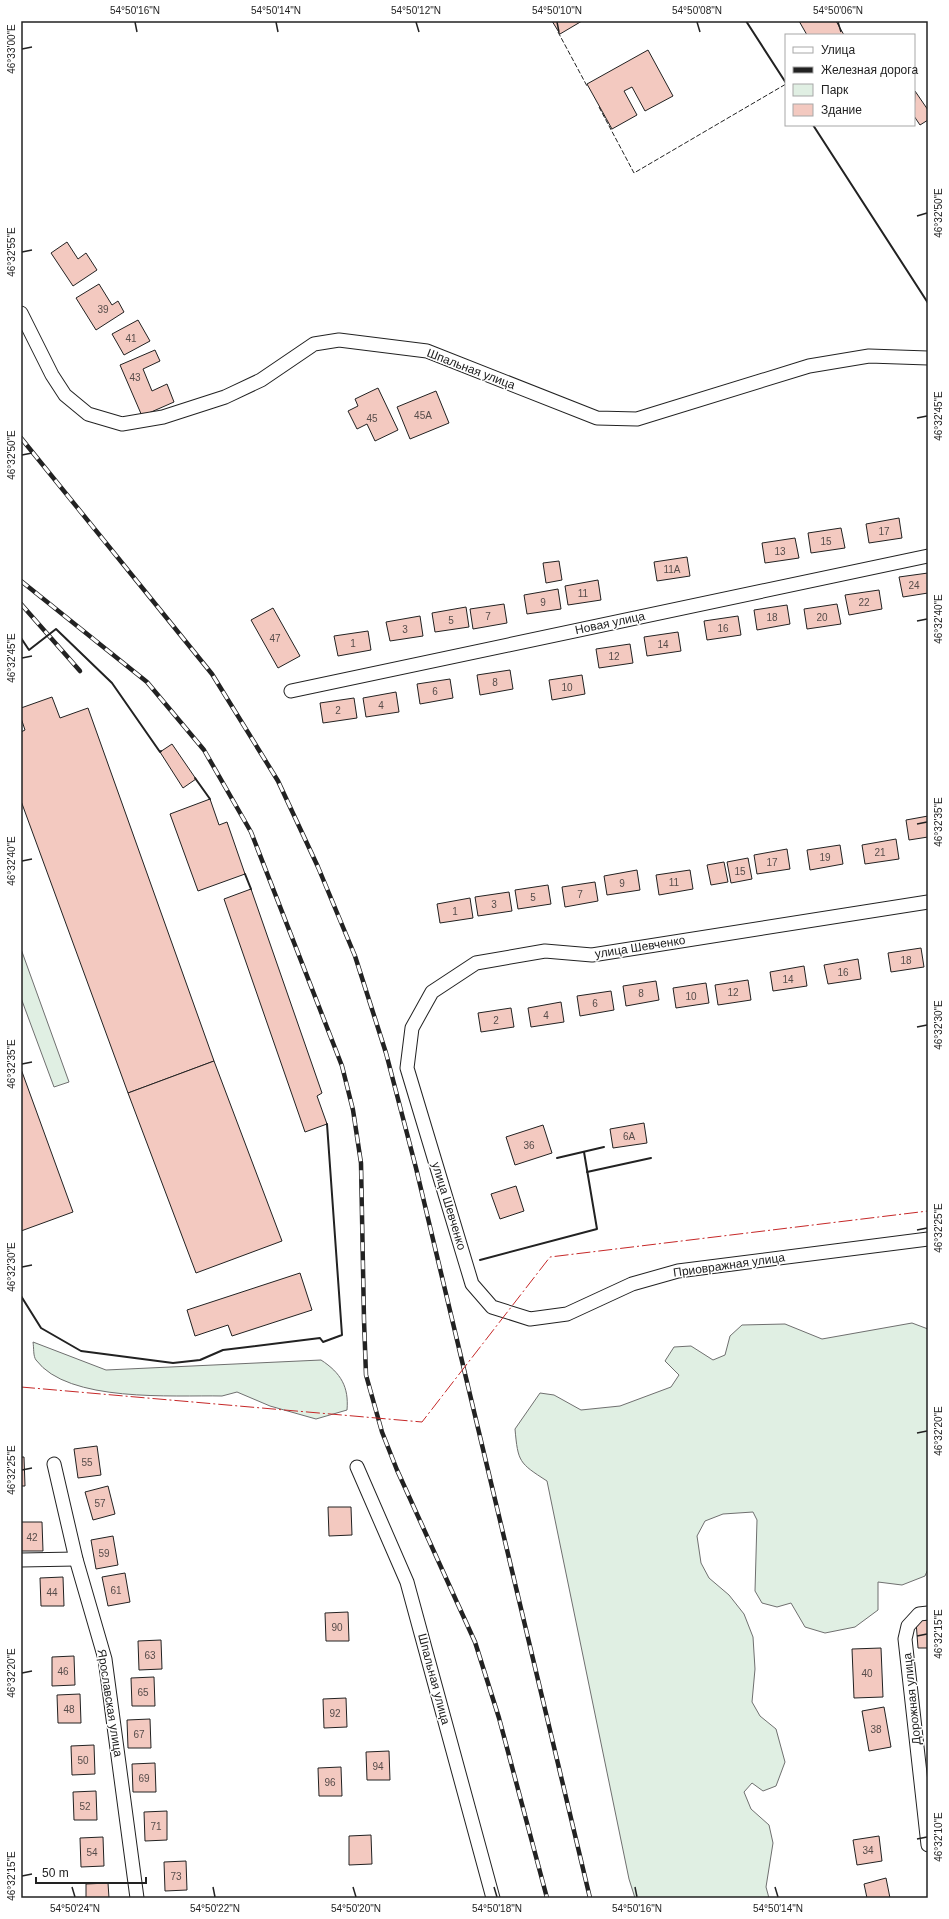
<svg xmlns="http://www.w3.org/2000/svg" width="949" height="1919" font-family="Arial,sans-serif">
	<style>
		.green { fill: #e0efe3; stroke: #6f6f6f }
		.building { fill: #f3c9c0; stroke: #222 }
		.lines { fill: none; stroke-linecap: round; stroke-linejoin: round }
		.minor-casing { stroke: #222; stroke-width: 15 }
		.minor { stroke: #fff; stroke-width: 13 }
		.rail-casing { stroke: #222; stroke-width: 4.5 }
		.rail { stroke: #fff; stroke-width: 3; stroke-dasharray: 9; stroke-linecap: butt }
		.fence { stroke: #222; stroke-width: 1; stroke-dasharray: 5 2; stroke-linecap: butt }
		.wall { stroke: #222; stroke-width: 2 }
		.power { stroke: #c62828; stroke-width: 1; stroke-dasharray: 14 3 2 3; stroke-linecap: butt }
		.ticks { fill: none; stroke: #222; stroke-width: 1.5 }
		.labels { text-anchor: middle; stroke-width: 3; stroke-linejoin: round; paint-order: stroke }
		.number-label { font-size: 10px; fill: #564c4a }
		.street-label { font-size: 12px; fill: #222; stroke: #fff }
		.neatline { fill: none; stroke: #222; stroke-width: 1.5 }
		.ticks-label { font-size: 10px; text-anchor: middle; fill: #222 }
	</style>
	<rect width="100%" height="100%" fill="#fff"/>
	<g class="green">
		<path d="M21,949L69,1082L54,1087L21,998Z"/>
		<path d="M912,1323L928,1329V1569L925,1576L902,1585L878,1582V1610L855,1627L825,1633L805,1627L791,1603L777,1607L762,1603L755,1591L757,1520L753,1512L723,1514L705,1521L697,1536L701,1563L709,1578L729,1595L744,1614L753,1637L755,1669L752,1702L760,1716L776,1729L785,1762L776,1786L763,1791L752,1783L744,1792L751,1809L769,1825L773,1843L766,1887L769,1898H635L629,1879L547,1481C519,1463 518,1462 515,1429L540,1393L554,1395L581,1410L620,1406L671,1387L679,1375L665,1361L674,1347L691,1346L713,1360L725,1355L730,1336L742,1325L785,1324L822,1339Z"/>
		<path d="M33,1342L106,1370L321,1360C341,1373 349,1387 347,1410L316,1419L270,1406L237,1392L222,1396C173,1395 68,1403 36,1360C33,1356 34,1348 33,1342Z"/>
	</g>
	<g class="building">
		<path d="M552,21H582L560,34Z"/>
		<path d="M799,21H836L844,35H807Z"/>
		<path d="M648,50L673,96L645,111L632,87L624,91L637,115L612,129L587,84Z"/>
		<path d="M915,91L928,110V120L920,125L914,116Z"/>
		<path d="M67,242L78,259L86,253L97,270L73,286L51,253Z"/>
		<path d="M99,284L112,305L118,301L124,312L96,330L76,298Z"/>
		<path d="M138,320L150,341L124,355L112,334Z"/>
		<path d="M155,350L160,361L143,369L152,391L167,384L174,402L142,416L120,365Z"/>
		<path d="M378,388L398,430L375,441L367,424L357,429L348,411L358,406L355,399Z"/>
		<path d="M436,391L449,423L410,439L397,407Z"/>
		<path d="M899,518L902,538L869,543L866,524Z"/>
		<path d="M841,528L845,548L811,553L808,533Z"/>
		<path d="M795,538L799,558L765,563L762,543Z"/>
		<path d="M687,557L690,576L657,581L654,562Z"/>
		<path d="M559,561L562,580L546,583L543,563Z"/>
		<path d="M928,573V593L903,597L899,577Z"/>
		<path d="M598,580L601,600L568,605L565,586Z"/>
		<path d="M558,589L561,609L527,614L524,595Z"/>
		<path d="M879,590L882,609L849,615L845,595Z"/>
		<path d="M504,604L507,623L473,629L470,609Z"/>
		<path d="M837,604L841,624L807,629L804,609Z"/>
		<path d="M787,605L790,624L757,630L754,610Z"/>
		<path d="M466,607L469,627L435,632L432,613Z"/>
		<path d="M273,608L300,656L278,668L251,620Z"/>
		<path d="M420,616L423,636L390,641L386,622Z"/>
		<path d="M738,616L741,635L707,640L704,621Z"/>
		<path d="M368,631L371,650L338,656L334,636Z"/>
		<path d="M678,632L681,651L647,656L644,637Z"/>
		<path d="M630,644L633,663L599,668L596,649Z"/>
		<path d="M510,670L513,689L480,695L477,675Z"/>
		<path d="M582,675L585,694L552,700L549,680Z"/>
		<path d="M450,679L453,698L420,704L417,684Z"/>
		<path d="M396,692L399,712L366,717L363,698Z"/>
		<path d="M52,697L60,718L88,708L214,1061L128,1093L21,801V732L25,730L21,718V708Z"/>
		<path d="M354,698L357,718L323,723L320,703Z"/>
		<path d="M172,744L196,779L183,788L160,752Z"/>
		<path d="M210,799L219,825L227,822L245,874L198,891L170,814Z"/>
		<path d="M928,816V837L909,840L906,820Z"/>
		<path d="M896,839L899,859L865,864L862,845Z"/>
		<path d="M840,845L843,864L810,870L807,850Z"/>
		<path d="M787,849L790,869L757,874L754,855Z"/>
		<path d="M748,858L752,879L731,883L727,862Z"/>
		<path d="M724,862L728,882L711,885L707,865Z"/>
		<path d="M637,870L640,890L607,895L604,876Z"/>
		<path d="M690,870L693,889L659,895L656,875Z"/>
		<path d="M595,882L598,901L565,907L562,887Z"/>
		<path d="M548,885L551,904L518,909L515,890Z"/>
		<path d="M251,889L322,1093L317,1096L327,1124L305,1132L224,899Z"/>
		<path d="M509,892L512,911L478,916L475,897Z"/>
		<path d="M470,898L473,918L440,923L437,904Z"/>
		<path d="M921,948L924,967L891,972L888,953Z"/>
		<path d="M858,959L861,979L828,984L824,965Z"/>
		<path d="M804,966L807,986L773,991L770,972Z"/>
		<path d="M748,980L751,1000L718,1005L715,985Z"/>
		<path d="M656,981L659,1000L626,1006L623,986Z"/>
		<path d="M706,983L709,1003L676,1008L673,988Z"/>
		<path d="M611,991L614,1010L580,1016L577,996Z"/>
		<path d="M561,1002L564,1022L531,1027L528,1008Z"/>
		<path d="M511,1008L514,1027L481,1032L478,1013Z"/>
		<path d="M214,1061L282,1241L196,1273L128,1093Z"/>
		<path d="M21,1069L73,1212L21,1231Z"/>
		<path d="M644,1123L647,1143L613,1148L610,1129Z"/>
		<path d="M543,1125L552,1153L515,1165L506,1137Z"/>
		<path d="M516,1186L524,1211L500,1219L491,1194Z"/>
		<path d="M300,1273L312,1310L232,1336L228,1325L195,1336L187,1310Z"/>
		<path d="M97,1446L101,1475L78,1478L74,1449Z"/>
		<path d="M21,1457H24L25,1486H21Z"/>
		<path d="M108,1486L115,1514L93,1520L85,1492Z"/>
		<path d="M328,1507H351L352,1535L329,1536Z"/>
		<path d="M21,1522H42L43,1551H21Z"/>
		<path d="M113,1536L118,1565L96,1569L91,1540Z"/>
		<path d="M125,1573L130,1602L108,1606L102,1577Z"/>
		<path d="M63,1577L64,1606H41L40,1578Z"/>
		<path d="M348,1612L349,1641H326L325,1613Z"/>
		<path d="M928,1620V1648H918L916,1621Z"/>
		<path d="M161,1640L162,1669L139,1670L138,1641Z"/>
		<path d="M881,1648L883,1697L854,1698L852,1649Z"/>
		<path d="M74,1656L75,1685L52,1686V1657Z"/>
		<path d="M154,1677L155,1706H132L131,1678Z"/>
		<path d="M80,1694L81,1723H58L57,1695Z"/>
		<path d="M346,1698L347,1727L324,1728L323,1699Z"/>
		<path d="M884,1707L891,1747L869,1751L862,1711Z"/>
		<path d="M150,1719L151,1748H128L127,1720Z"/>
		<path d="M94,1745L95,1774L72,1775L71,1746Z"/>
		<path d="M389,1751L390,1780H367L366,1752Z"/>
		<path d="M155,1763L156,1792H133L132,1764Z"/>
		<path d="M341,1767L342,1796H319L318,1768Z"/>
		<path d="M96,1791L97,1820H74L73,1792Z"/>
		<path d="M167,1811V1840L145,1841L144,1812Z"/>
		<path d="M371,1835L372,1864L349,1865V1836Z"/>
		<path d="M879,1836L882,1861L857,1865L853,1840Z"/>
		<path d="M103,1837L104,1866L81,1867L80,1838Z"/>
		<path d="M186,1861L187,1890L165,1891L164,1862Z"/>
		<path d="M886,1878L890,1898H867L864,1884Z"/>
		<path d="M108,1883L109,1898H86V1884Z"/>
	</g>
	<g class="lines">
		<defs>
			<g id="minor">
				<path d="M21,313L52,375L65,395L88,414L122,424L163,417L225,397L261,380L314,344L339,340L427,351L597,418L637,419L809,366L869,356L928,358"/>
				<path d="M291,691L928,556"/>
				<path d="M928,902L592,955L545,951L476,963L432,992L412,1028L407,1068L472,1284L492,1307L530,1319L567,1314L632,1284L678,1271L928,1239"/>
				<path d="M54,1464L76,1559L105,1659L137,1898"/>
				<path d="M357,1467L407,1582L493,1898"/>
				<path d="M21,1560L76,1559"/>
				<path d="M928,1613L919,1614L908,1626L905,1639L928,1845"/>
			</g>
		</defs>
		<use href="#minor" class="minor-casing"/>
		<use href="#minor" class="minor"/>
		<defs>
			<g id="rail">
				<path d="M21,438L212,674L278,781L318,867L355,956L386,1053L416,1168L590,1898"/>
				<path d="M21,581L147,682L204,750L251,832L342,1066L353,1110L361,1163L364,1320L366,1375L382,1432L397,1470L475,1642L499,1718L547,1898"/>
				<path d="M21,604L80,671"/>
			</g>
		</defs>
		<use href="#rail" class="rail-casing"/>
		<use href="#rail" class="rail"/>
		<g class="fence">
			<path d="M558,32L587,86"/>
			<path d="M599,107L634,173L786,84"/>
		</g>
		<g class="wall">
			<path d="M746,21L786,83"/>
			<path d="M813,125L928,303"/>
			<path d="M21,638L29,650L56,629L112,683L160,752L161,751"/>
			<path d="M195,778L210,799"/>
			<path d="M245,874L251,889"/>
			<path d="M557,1158L604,1147"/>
			<path d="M587,1172L651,1158"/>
			<path d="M480,1260L597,1229L584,1152"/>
			<path d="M21,1296L41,1328L81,1351L173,1363L200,1360L223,1350L320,1338L323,1342L342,1335L327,1124"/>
		</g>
		<path class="power" d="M21,1387L422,1422L550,1257L928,1211"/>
	</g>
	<path class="ticks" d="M135,22L137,32M276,22L278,32M416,22L419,32M557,22L559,32M697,22L700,32M838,22L841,32M22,49L32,47M917,216L927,213M22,252L32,250M917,418L927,416M22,455L32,453M917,621L927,619M22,658L32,656M917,824L927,822M22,861L32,859M917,1027L927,1025M22,1064L32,1062M917,1230L927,1228M22,1267L32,1265M917,1433L927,1431M22,1470L32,1468M917,1636L927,1634M22,1673L32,1671M917,1839L927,1837M22,1876L32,1874M72,1887L75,1897M213,1887L215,1897M353,1887L356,1897M494,1887L497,1897M635,1887L637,1897M775,1887L778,1897"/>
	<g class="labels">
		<g class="number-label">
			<text x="103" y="313">39</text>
			<text x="131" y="342">41</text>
			<text x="135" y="381">43</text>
			<text x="423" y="419">45А</text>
			<text x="372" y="422">45</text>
			<text x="884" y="535">17</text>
			<text x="826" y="545">15</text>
			<text x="780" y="555">13</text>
			<text x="672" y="573">11А</text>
			<text x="914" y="589">24</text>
			<text x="583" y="597">11</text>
			<text x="543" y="606">9</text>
			<text x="864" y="606">22</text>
			<text x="488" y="620">7</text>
			<text x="772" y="621">18</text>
			<text x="822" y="621">20</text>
			<text x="451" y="624">5</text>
			<text x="723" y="632">16</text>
			<text x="405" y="633">3</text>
			<text x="275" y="642">47</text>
			<text x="353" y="647">1</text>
			<text x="663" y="648">14</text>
			<text x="614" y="660">12</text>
			<text x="495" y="686">8</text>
			<text x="567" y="691">10</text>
			<text x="435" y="695">6</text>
			<text x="381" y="709">4</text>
			<text x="338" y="714">2</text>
			<text x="880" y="856">21</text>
			<text x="825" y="861">19</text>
			<text x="772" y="866">17</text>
			<text x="740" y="875">15</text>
			<text x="674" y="886">11</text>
			<text x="622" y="887">9</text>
			<text x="580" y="898">7</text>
			<text x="533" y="901">5</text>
			<text x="494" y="908">3</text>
			<text x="455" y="915">1</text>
			<text x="906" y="964">18</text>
			<text x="843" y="976">16</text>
			<text x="788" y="983">14</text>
			<text x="733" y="996">12</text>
			<text x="641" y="997">8</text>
			<text x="691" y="1000">10</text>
			<text x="595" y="1007">6</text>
			<text x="546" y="1019">4</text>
			<text x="496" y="1024">2</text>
			<text x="629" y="1140">6А</text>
			<text x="529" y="1149">36</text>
			<text x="87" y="1466">55</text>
			<text x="100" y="1507">57</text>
			<text x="32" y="1541">42</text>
			<text x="104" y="1557">59</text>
			<text x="116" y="1594">61</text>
			<text x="52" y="1596">44</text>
			<text x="337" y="1631">90</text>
			<text x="150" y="1659">63</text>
			<text x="63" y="1675">46</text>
			<text x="867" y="1677">40</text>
			<text x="143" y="1696">65</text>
			<text x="69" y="1713">48</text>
			<text x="335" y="1717">92</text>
			<text x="876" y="1733">38</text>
			<text x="139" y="1738">67</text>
			<text x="83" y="1764">50</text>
			<text x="378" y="1770">94</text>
			<text x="144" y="1782">69</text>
			<text x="330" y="1786">96</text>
			<text x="85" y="1810">52</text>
			<text x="156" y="1830">71</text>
			<text x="868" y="1854">34</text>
			<text x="92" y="1856">54</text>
			<text x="176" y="1880">73</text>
		</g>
		<g class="street-label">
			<text transform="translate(471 369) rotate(21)" y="4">Шпальная улица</text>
			<text transform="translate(610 623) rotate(-12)" y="4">Новая улица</text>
			<text transform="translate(640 947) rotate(-9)" y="4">улица Шевченко</text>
			<text transform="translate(449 1206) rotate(73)" y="4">улица Шевченко</text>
			<text transform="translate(729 1265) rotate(-8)" y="4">Приовражная улица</text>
			<text transform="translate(434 1679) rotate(75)" y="4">Шпальная улица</text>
			<text transform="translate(912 1699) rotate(-96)" y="4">Дорожная улица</text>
			<text transform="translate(110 1703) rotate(81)" y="4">Ярославская улица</text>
		</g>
	</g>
	<rect width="949" height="1919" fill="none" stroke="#ffffff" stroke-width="44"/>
	<rect x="785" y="34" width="130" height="92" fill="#ffffff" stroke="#a7a7a7"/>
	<rect x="793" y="47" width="20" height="6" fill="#ffffff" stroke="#a7a7a7"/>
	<text x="821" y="54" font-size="12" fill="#222222">Улица</text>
	<rect x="793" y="67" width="20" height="6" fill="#222222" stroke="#a7a7a7"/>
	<text x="821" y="74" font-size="12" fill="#222222">Железная дорога</text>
	<rect x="793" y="84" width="20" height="12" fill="#e0efe3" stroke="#a7a7a7"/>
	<text x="821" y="94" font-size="12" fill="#222222">Парк</text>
	<rect x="793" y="104" width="20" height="12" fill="#f3c9c0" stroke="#a7a7a7"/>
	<text x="821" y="114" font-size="12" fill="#222222">Здание</text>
	<path d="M36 1877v6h110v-6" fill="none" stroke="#222222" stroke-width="2"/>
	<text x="42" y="1877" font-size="12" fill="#222222" stroke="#ffffff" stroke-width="3" paint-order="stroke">50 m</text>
	<rect x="22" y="22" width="905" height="1875" class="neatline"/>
	<g class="ticks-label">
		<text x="135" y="14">54°50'16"N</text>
		<text x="276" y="14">54°50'14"N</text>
		<text x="416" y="14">54°50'12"N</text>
		<text x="557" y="14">54°50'10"N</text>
		<text x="697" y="14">54°50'08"N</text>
		<text x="838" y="14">54°50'06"N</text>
		<text transform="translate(11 49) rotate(-90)" y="4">46°33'00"E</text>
		<text transform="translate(938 213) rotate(-90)" y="4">46°32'50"E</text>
		<text transform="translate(11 252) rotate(-90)" y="4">46°32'55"E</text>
		<text transform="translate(938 416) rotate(-90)" y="4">46°32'45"E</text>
		<text transform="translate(11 455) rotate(-90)" y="4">46°32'50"E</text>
		<text transform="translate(938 619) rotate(-90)" y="4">46°32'40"E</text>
		<text transform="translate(11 658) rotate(-90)" y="4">46°32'45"E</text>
		<text transform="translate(938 822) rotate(-90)" y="4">46°32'35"E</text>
		<text transform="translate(11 861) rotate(-90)" y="4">46°32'40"E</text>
		<text transform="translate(938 1025) rotate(-90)" y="4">46°32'30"E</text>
		<text transform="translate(11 1064) rotate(-90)" y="4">46°32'35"E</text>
		<text transform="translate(938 1228) rotate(-90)" y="4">46°32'25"E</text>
		<text transform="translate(11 1267) rotate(-90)" y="4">46°32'30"E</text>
		<text transform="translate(938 1431) rotate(-90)" y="4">46°32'20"E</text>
		<text transform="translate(11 1470) rotate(-90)" y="4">46°32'25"E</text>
		<text transform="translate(938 1634) rotate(-90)" y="4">46°32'15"E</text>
		<text transform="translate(11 1673) rotate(-90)" y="4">46°32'20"E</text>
		<text transform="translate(938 1837) rotate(-90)" y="4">46°32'10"E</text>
		<text transform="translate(11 1876) rotate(-90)" y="4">46°32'15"E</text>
		<text x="75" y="1912">54°50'24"N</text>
		<text x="215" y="1912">54°50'22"N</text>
		<text x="356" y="1912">54°50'20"N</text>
		<text x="497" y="1912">54°50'18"N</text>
		<text x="637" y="1912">54°50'16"N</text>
		<text x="778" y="1912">54°50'14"N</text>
	</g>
</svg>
